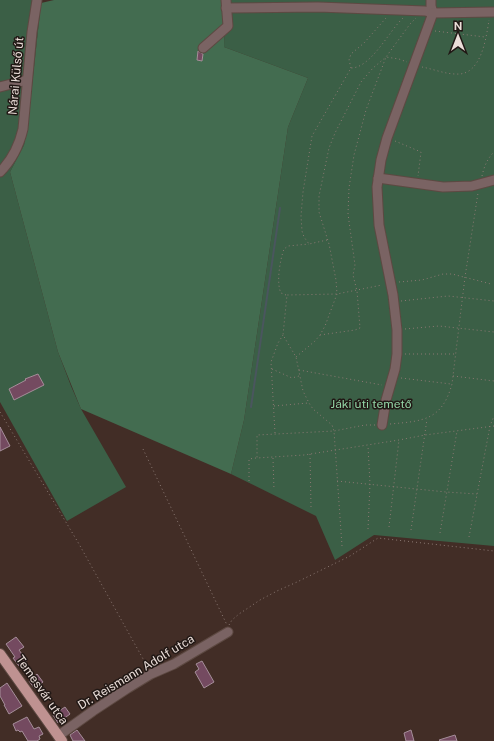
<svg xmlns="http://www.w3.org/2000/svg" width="494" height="741" font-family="'Public Sans',sans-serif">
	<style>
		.green { fill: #3b5f46 }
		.forest { fill: #436c50 }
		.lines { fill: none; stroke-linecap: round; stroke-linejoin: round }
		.stream { stroke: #4a565e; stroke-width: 2 }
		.building { fill: #744a60; stroke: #a58e99 }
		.minor-casing { stroke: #5d4942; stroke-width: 11 }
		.major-casing { stroke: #5d4942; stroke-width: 12 }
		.path { stroke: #8b7973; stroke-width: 1; stroke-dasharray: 1 3; stroke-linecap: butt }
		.minor { stroke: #7a6363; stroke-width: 9 }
		.major { stroke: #bf9291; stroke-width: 10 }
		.labels { text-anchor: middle; stroke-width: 3; stroke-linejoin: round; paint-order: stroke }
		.street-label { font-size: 12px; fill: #eaddd8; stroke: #211815 }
		.park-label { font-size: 12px; fill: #92d4a5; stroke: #211815 }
	</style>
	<rect width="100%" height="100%" fill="#422d26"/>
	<g class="green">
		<path d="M0,0H34L41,3L28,122L24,145L10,172L58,352L71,386L81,409L126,487L67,521L0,402Z"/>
		<path d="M225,0H494V546L374,535L335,560L316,516L231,474L244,420L288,127L308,78L224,47Z"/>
	</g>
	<path class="forest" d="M54,0H225L224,47L308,78L288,127L244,420L231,474L81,409L58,352L10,172L24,145L28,122L41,3Z"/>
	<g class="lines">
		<path class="stream" d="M251,407L280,208"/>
	</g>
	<g class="building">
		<path d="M198,51L203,54L202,61L197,60Z"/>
		<path d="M38,374L44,385L14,400L9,389L26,380L25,379Z"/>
		<path d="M0,427L10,446L0,451Z"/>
		<path d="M16,637L24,647L19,650L27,661L19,666L13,658L15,657L6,644Z"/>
		<path d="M202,661L214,682L204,688L195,672L199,669L196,664Z"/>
		<path d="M37,674L43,682L35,689L29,681Z"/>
		<path d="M7,683L22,706L9,714L4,705H5L0,696V688Z"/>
		<path d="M65,707L70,714L58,723L53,715Z"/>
		<path d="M27,717L34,729L39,727L43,734L39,736L40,739L37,741H28L22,731L20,732L18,730L16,731L13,724Z"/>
		<path d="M77,730L85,741H73L70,735Z"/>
		<path d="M411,730L414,741H406L404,733Z"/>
		<path d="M455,735L457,741H440L439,740Z"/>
	</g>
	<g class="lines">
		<defs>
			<g id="minor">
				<path d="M226,8L318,7L425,11L433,13L431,6V0"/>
				<path d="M203,48L228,26L226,0"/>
				<path d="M0,87L27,80"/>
				<path d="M0,172C12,160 19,146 23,129L32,32L37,0"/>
				<path d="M378,178L443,187L472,186L494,180"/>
				<path d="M382,425L386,400L395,369L397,354V330L393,295L379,225L377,187L381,160L387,138L433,13L494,12"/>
				<path d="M58,736L93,711L128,688L151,674L174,664L228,632"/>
			</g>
			<path id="major" d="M0,654L62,741"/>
		</defs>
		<use href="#minor" class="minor-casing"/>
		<use href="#major" class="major-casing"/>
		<g class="path">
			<path d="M435,31L485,37"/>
			<path d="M422,67C433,69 445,74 456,74C481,76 486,39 489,20"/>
			<path d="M351,68L349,60L351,54L364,43L386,18"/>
			<path d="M395,141L421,152L418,176"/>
			<path d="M482,176C484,167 487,159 494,152"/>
			<path d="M327,240L309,244L304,237L302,231L301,216L303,192L312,136L351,68C371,68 389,31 403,18"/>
			<path d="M399,282L422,280L443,274H452L491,284"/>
			<path d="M286,295L281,293C276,283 280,260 284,249L288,246L309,244"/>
			<path d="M401,301L448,296L494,301"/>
			<path d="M405,329L439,326L494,332"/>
			<path d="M320,335L355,330L360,328L357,291L353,275L355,265L348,214L349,188L354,155L366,110L386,57L399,59L407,62"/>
			<path d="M405,354H456"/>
			<path d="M296,357L315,341L320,335L325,326L337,294L336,280L329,244L319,212V196L329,148L335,133L361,82L373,68L386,57L410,24L416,18"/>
			<path d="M272,369L292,378L299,376"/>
			<path d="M299,370L382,385"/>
			<path d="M453,376L494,381"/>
			<path d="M401,378L451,384"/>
			<path d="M274,406L308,403"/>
			<path d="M0,412L79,544L147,666"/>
			<path d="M390,424C424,421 442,420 452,384L465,277L478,193"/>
			<path d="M375,425H365L334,431L257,435V458L304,455L399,440L425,435L494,426"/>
			<path d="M275,433L271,362L278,343L283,335"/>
			<path d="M143,449L227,625"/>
			<path d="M310,454L311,507"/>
			<path d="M273,458L274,490"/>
			<path d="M249,481V459L256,458"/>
			<path d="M337,481L446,492L477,494"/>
			<path d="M389,527L399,440"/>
			<path d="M368,529L370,484L368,446"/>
			<path d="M411,530L427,419"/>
			<path d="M440,533L457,431"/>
			<path d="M469,537L490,426L494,416"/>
			<path d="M342,546L334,431L332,425L313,409L309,403L303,391L296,357L283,335L287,295L337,294L382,285"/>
			<path d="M229,625L232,620L239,614L260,600L277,591L297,582L350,556L378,538L494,551"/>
		</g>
		<use href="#minor" class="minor"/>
		<use href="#major" class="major"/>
	</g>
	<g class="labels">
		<g class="street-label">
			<text transform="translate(16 76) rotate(-85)" y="4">Nárai Külső út</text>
			<text transform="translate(136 672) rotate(-31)" y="4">Dr. Reismann Adolf utca</text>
			<text transform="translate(42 690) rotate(55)" y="4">Temesvár utca</text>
		</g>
		<g class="park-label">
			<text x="371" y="408">Jáki úti temető</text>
		</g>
	</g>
	<g transform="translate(458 36)" stroke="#211815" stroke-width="3" paint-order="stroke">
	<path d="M0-3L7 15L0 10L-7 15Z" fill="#eaddd8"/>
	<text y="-6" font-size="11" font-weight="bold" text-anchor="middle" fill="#eaddd8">N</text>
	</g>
</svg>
